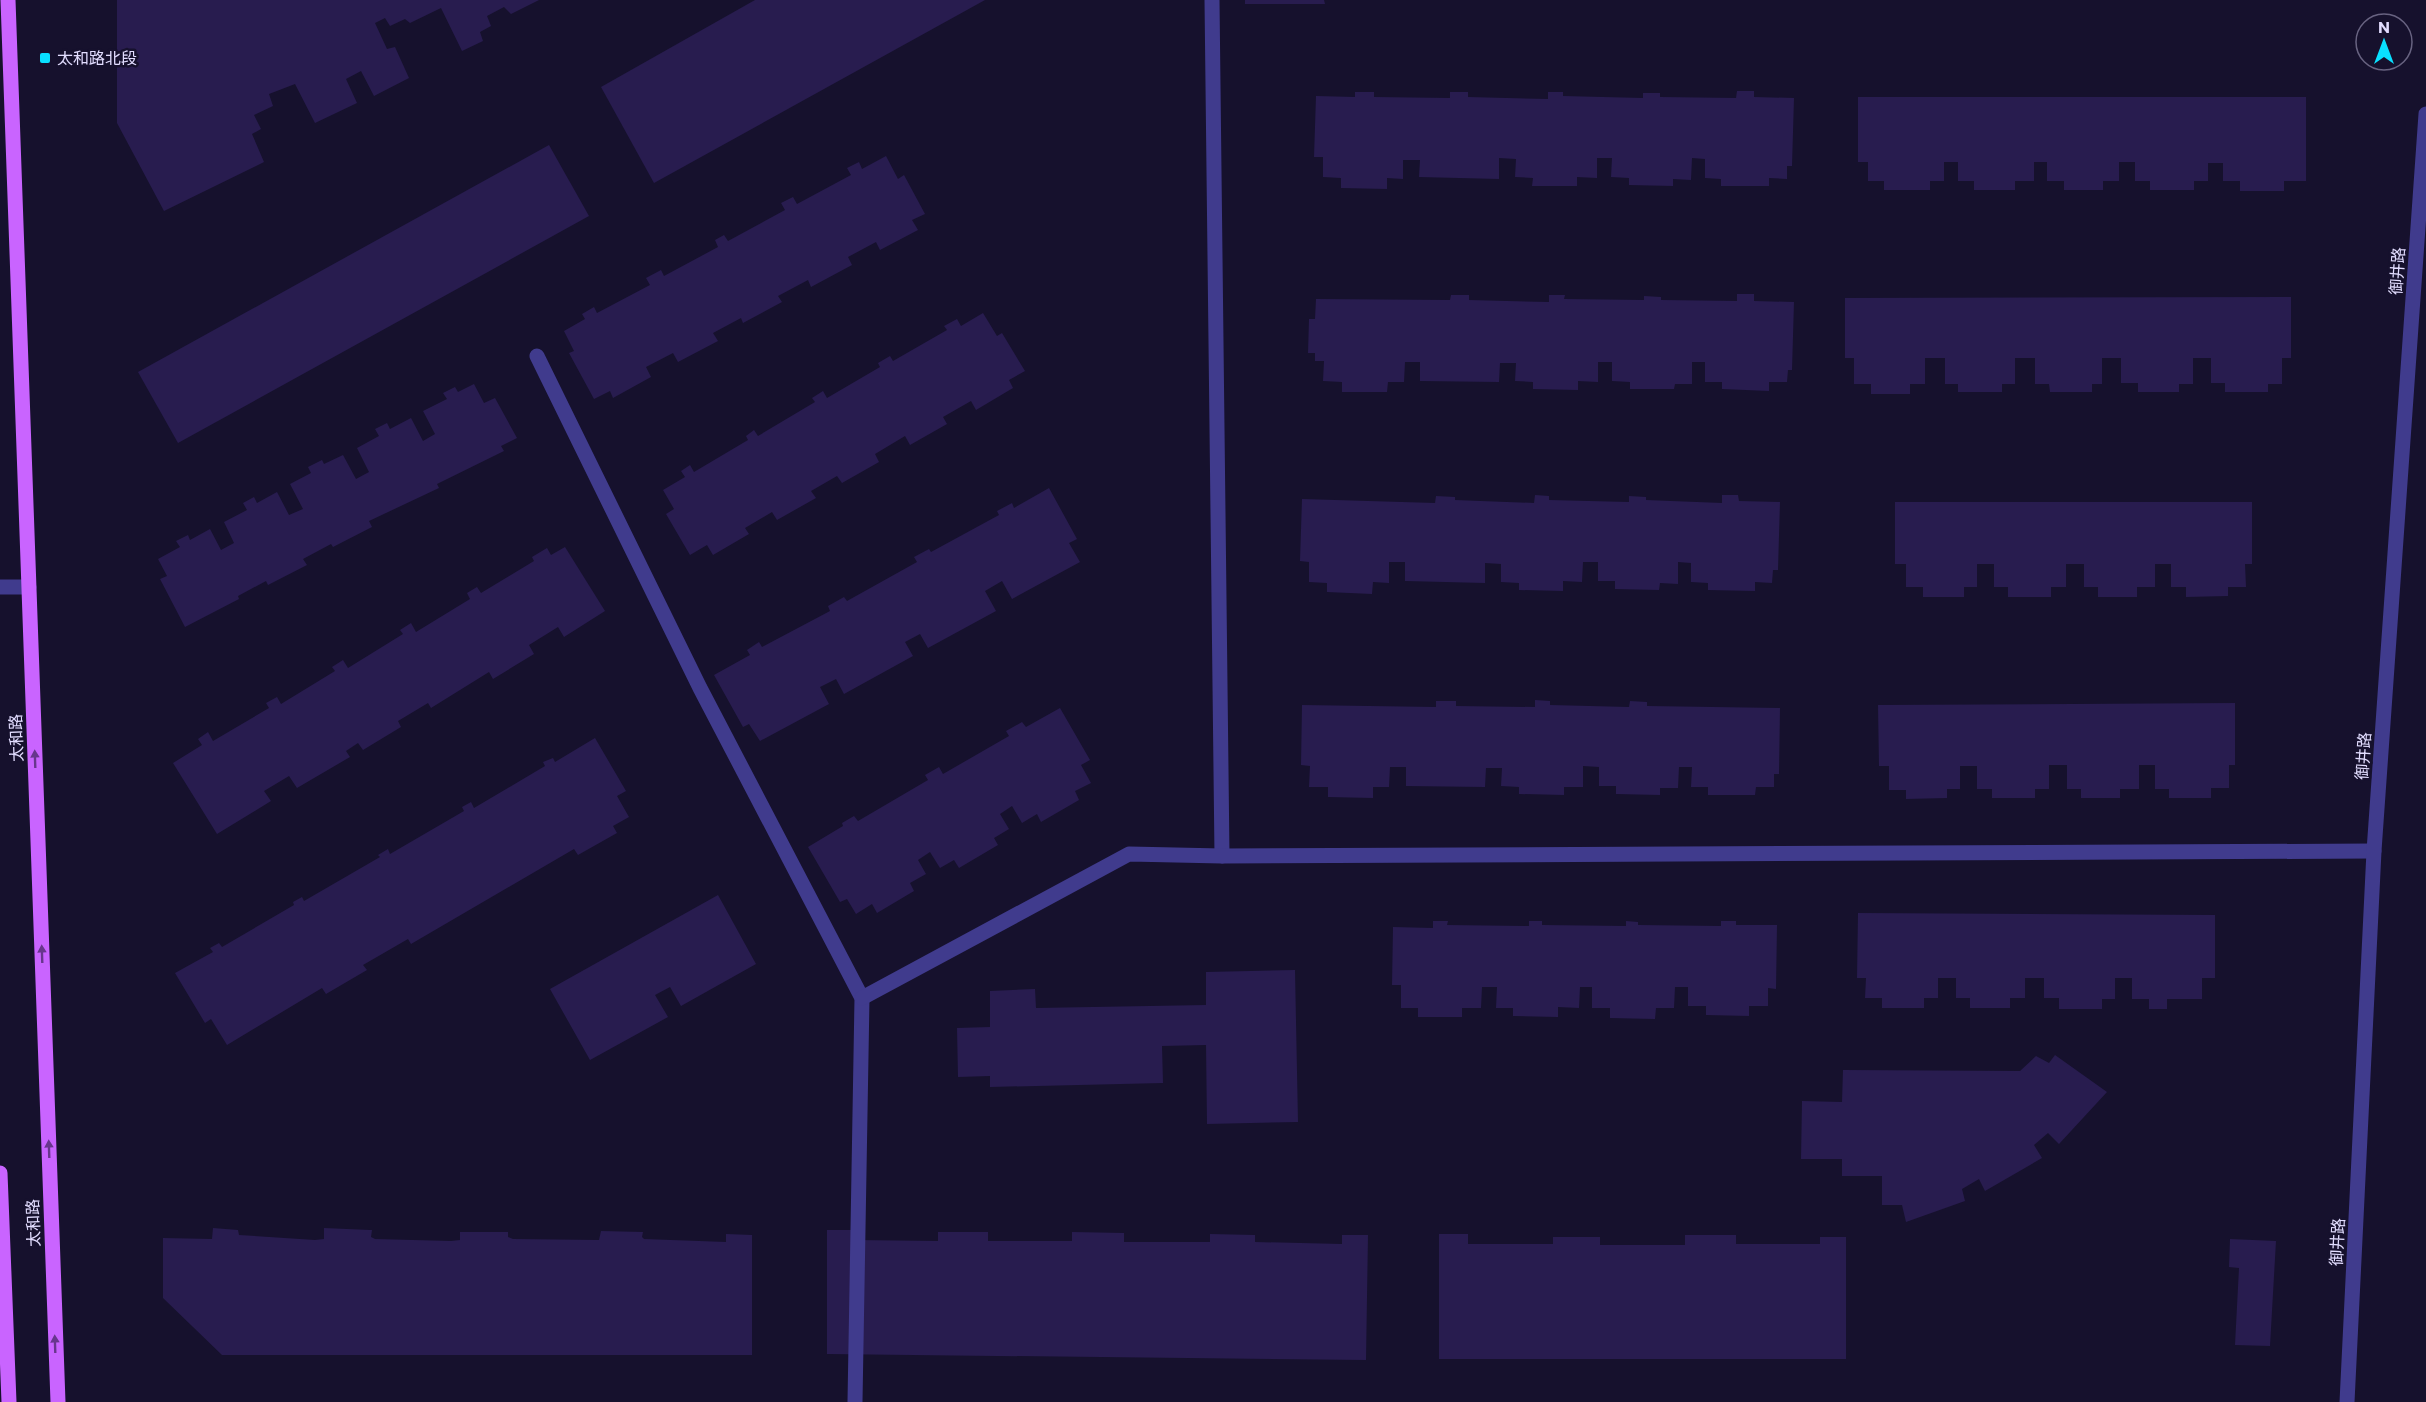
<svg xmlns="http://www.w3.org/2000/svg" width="2426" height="1402" font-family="Commissioner,'Noto Sans SC',sans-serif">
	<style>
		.building { fill: #281c4f }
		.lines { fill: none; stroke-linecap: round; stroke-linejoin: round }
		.minor { stroke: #403b8d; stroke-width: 15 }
		.major { stroke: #c964ff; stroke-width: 15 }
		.oneway { fill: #67368c }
		.poi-dot { fill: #09e0ff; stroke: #16112d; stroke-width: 2 }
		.labels { text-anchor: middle; stroke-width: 5; stroke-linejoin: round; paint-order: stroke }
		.poi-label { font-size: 16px; fill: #e2ddff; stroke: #16112d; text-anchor: start }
		.street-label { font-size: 16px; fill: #e2ddff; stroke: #16112d }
	</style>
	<rect width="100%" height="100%" fill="#16112d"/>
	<g class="building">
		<path d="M117,0H539L511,14L504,7L487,16L491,26L480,32L483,41L462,51L441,8L410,23L405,19L390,26L385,18L375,23L387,49L395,47L409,78L374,96L361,71L346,79L357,103L315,123L295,84L269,94L273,106L254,115L261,129L252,134L264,162L164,211L117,123Z"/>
		<path d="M755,0H985L654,183L601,87Z"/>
		<path d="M1245,0H1324L1325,4H1245Z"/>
		<path d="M1737,91H1754V97L1794,98L1792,166H1787V179L1769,178V186H1721V179L1705,178V159L1692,158L1691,180L1673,179V186L1629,185V178L1611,177L1612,158H1597V178L1577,177V186H1532L1533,178L1515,177L1516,159L1499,158V179L1419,177L1420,160H1403V179L1387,178V189L1341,188V178L1323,177V157H1314L1316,96L1355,97V92H1374V97L1450,98V92H1468V97L1548,99V92H1563V96L1643,98V93H1660V97L1736,98Z"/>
		<path d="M1858,97H2306V181H2284V191H2240V181H2223V163H2208V181H2194V190H2150V181H2135V162H2119V181H2103V190H2064V181H2047V162H2034V181H2015V190H1974V181H1958V162H1944V181H1930V190H1884V181H1868V162H1858Z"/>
		<path d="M549,145L589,216L178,443L138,372Z"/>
		<path d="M886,156L898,179L904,175L925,214L912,220L918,230L880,250L876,242L848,257L852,265L811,287L808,280L778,296L782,302L743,323L741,318L713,333L718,341L678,362L673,353L646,367L651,377L613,398L610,391L594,399L569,353L574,351L564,331L585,319L582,314L594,307L597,313L650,285L646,278L661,270L664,276L718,247L715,240L724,235L728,241L785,210L781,203L793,197L797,204L851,175L847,168L859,162L862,169Z"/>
		<path d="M1737,294H1754V301L1794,302L1792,370H1788L1787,382H1769V391L1722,389V382H1705V362H1692V384H1675L1674,389H1630V382L1612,381V362H1598V382L1578,381V390L1533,389V382L1515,381L1516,363H1500L1499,382L1420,381V362H1405L1404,382H1388L1387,392H1342V382L1323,381L1324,361H1315V353H1308L1309,319H1315L1316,299L1450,300L1451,295H1469V300L1549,302V295H1565L1564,299L1644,300V296L1661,297V300L1737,301Z"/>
		<path d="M2291,297V358H2282V384H2268V392H2225V383H2211V358H2193V384H2179V392H2138V383H2121V358H2102V384H2092V392H2050L2049,384H2035V358H2015V384H2002V392H1958V384H1945V358H1925V384H1910V394H1871V384H1854V358H1845V298Z"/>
		<path d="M983,313L997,336L1002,333L1025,371L1009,380L1013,388L976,410L971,401L943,417L947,424L910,445L905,436L875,454L879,462L842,483L837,476L811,491L816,498L777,520L772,512L745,528L749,534L713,555L707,545L690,555L666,514L674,509L663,490L685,477L681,471L690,465L694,472L748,440L746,436L754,430L758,436L815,402L812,398L823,391L827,398L880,367L878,363L890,356L893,361L947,330L944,326L957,319L961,326Z"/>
		<path d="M474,384L484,403L495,398L517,438L501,446L504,451L437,484L439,488L369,521L372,527L333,547L331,544L303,559L307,565L268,585L266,581L238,596L239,599L185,627L160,579L167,576L158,559L180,547L176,541L188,535L190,540L210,529L221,550L234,543L224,522L247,510L243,503L254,497L257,503L277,492L289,515L303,509L290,484L311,473L308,467L322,460L324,464L343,455L356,479L369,472L357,448L379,436L375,429L387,423L390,429L411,418L423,441L435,434L423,411L447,399L443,393L455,387L458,392Z"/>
		<path d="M1049,488L1077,539L1069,543L1080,562L1012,599L1002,581L985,591L996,611L928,648L920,634L905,642L913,656L844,694L836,679L820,687L829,704L760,741L749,724L743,727L714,675L750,655L747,650L759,642L762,647L830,611L828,606L844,597L847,601L917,562L914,557L929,549L931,552L999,515L997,511L1012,503L1014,508Z"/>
		<path d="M1535,495L1549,496V500L1629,502V496L1646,497V500L1722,503V495H1738L1739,501L1780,502L1778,570H1773L1772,583L1755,582V591L1708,590V583L1691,582V563L1678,562V584L1660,583L1659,590L1615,589V581H1598V562H1583L1582,582L1563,581V591L1519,590V583L1501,582V564L1485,563V583L1405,581V562H1389V583L1373,582L1372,594L1327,592V583L1309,582V562L1300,561L1302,499L1435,503L1436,496L1455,497V500L1534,503Z"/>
		<path d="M1895,502H2252V564H2245L2246,587H2228V596L2186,597V587H2171V564H2155V587H2137V597H2098V587H2084V564H2066V587H2051V597H2008V587H1994V564H1977V587H1964V597H1923V587H1906V564H1895Z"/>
		<path d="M565,547L605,611L564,637L558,627L529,645L534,654L493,679L489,672L431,708L428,703L398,721L401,727L363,750L358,743L346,751L350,757L297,788L289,776L264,791L271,801L217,834L173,763L202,745L198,739L208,732L213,741L269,708L266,703L277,697L281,704L335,671L332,667L343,660L348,668L403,634L400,630L411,623L416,632L470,599L467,593L477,587L481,593L534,561L532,557L547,548L551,555Z"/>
		<path d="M1535,700L1550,701V705L1629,707L1630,701L1647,702V706L1780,708L1779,774H1774V787H1756L1755,795H1708V787H1691L1692,767H1679L1678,788H1660V795L1616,794V786H1599V767L1583,766V787H1564V795L1519,794V787L1501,786L1502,768H1486L1485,787L1406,786V767H1390L1389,787H1373V798L1328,797V787H1309L1310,766L1301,765L1302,705L1436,707V701H1456V706L1535,707Z"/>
		<path d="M2235,703V765H2229V788H2211V798H2169V789H2155V765H2139V789H2120V798H2081V789H2067V765H2049V789H2035V798H1992V789H1977V766H1960V789H1947V798L1906,799V790H1889V766H1879L1878,705Z"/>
		<path d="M1060,708L1090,760L1081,765L1091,783L1075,791L1079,800L1041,822L1037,814L1022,823L1012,806L1000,814L1009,829L994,838L998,845L959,868L954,860L940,868L930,852L918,860L926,874L910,883L914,891L877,913L872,904L856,914L847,899L840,902L808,847L843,826L842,823L854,816L858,821L928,780L925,775L939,767L943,774L1009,736L1006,731L1022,722L1026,727Z"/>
		<path d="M595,738L626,791L617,796L629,817L613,826L617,833L578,855L574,849L411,944L408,939L363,965L367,970L326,994L322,988L227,1045L211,1019L205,1023L175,973L213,952L210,948L219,943L222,947L294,905L293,902L302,897L304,901L380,857L378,855L388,849L390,854L464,811L462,807L471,802L474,808L545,766L543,762L553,758L555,762Z"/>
		<path d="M718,895L756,964L681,1006L670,987L655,995L668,1017L590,1060L550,989Z"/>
		<path d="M1858,913L2215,915V978H2202V999H2167V1009H2149V999H2132V978H2115V999H2102V1009H2059V998H2044V978H2025V998H2010V1008H1970V998H1956V978H1938V998H1924V1008H1882V998H1865L1866,978H1857Z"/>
		<path d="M1433,921H1448L1447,925L1529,926V921H1542V925L1626,926V921L1638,922V925L1721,926V921H1736V925H1777L1776,989L1768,988V1006H1749V1016L1706,1015V1006H1688V987H1675L1674,1008H1656L1655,1019L1610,1018V1008H1592V987H1580L1579,1008L1558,1007V1017L1513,1016V1008H1496L1497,987H1482L1481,1008H1462V1017H1418V1008H1401V985H1392L1393,927L1433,928Z"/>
		<path d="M1295,970L1298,1122L1207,1124L1206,1045L1162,1046L1163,1083L990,1087V1076L958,1077L957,1028L990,1027V991L1035,989L1036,1008L1206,1005V972Z"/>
		<path d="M2055,1055L2107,1092L2059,1144L2048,1133L2034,1145L2042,1158L1985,1191L1979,1179L1962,1189L1965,1201L1906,1222L1902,1205H1882V1176H1842V1159H1801L1802,1101L1842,1102L1843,1070L2020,1071L2036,1056L2049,1063Z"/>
		<path d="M213,1228L238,1230L239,1235L315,1240L324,1239V1228L370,1230H372L371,1237L375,1239L451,1241L460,1240V1232H508V1237L513,1239L599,1240L601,1231L643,1232L642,1237L644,1239L726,1242V1234L752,1235V1355H222L163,1298V1238L212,1239Z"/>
		<path d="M827,1230H855L854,1240L938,1241V1232H988V1241H1072V1232L1124,1233V1242H1210V1234L1255,1235V1242L1342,1244V1235H1368L1366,1360L827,1354Z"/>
		<path d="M1439,1234H1468V1244H1553V1237H1600V1245H1685V1235H1736V1244H1820V1237H1846V1359H1439Z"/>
		<path d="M2230,1239L2276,1241L2270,1346L2235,1345L2239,1268L2229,1267Z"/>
	</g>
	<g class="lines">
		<g class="minor">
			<path d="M1212,0L1222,856"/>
			<path d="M537,356L700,688L862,998L855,1402"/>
			<path d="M0,587H29"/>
			<path d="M862,998L1129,854L1222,856L2374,851"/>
			<path d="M2347,1402L2374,851L2426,114"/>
		</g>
		<g class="major">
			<path d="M8,0L58,1402"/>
			<path d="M0,1173L9,1402"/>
		</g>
	</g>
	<defs><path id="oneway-solid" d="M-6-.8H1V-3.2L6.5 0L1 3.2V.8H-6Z" transform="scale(1.5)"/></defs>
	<g class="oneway">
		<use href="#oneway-solid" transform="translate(35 759) rotate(-92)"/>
		<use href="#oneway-solid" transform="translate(42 954) rotate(-92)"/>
		<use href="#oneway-solid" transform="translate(49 1149) rotate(-92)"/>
		<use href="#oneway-solid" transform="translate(55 1344) rotate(-92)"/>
	</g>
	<rect class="poi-dot" x="39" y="52" width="12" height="12" rx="3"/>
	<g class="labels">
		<g class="poi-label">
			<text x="57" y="64">太和路北段</text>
		</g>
		<g class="street-label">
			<text transform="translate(2397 271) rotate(-86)" y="6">御井路</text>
			<text transform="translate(16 738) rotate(-92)" y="6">太和路</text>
			<text transform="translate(2363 756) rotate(-86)" y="6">御井路</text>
			<text transform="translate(33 1223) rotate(-92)" y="6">太和路</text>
			<text transform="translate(2337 1242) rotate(-87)" y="6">御井路</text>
		</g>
	</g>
	<g transform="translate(2384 42)"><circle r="28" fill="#16112d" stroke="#686381" stroke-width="1.5"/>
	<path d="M0-4.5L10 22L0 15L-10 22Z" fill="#09e0ff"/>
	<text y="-9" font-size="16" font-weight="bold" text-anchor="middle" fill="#e2ddff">N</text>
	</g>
</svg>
